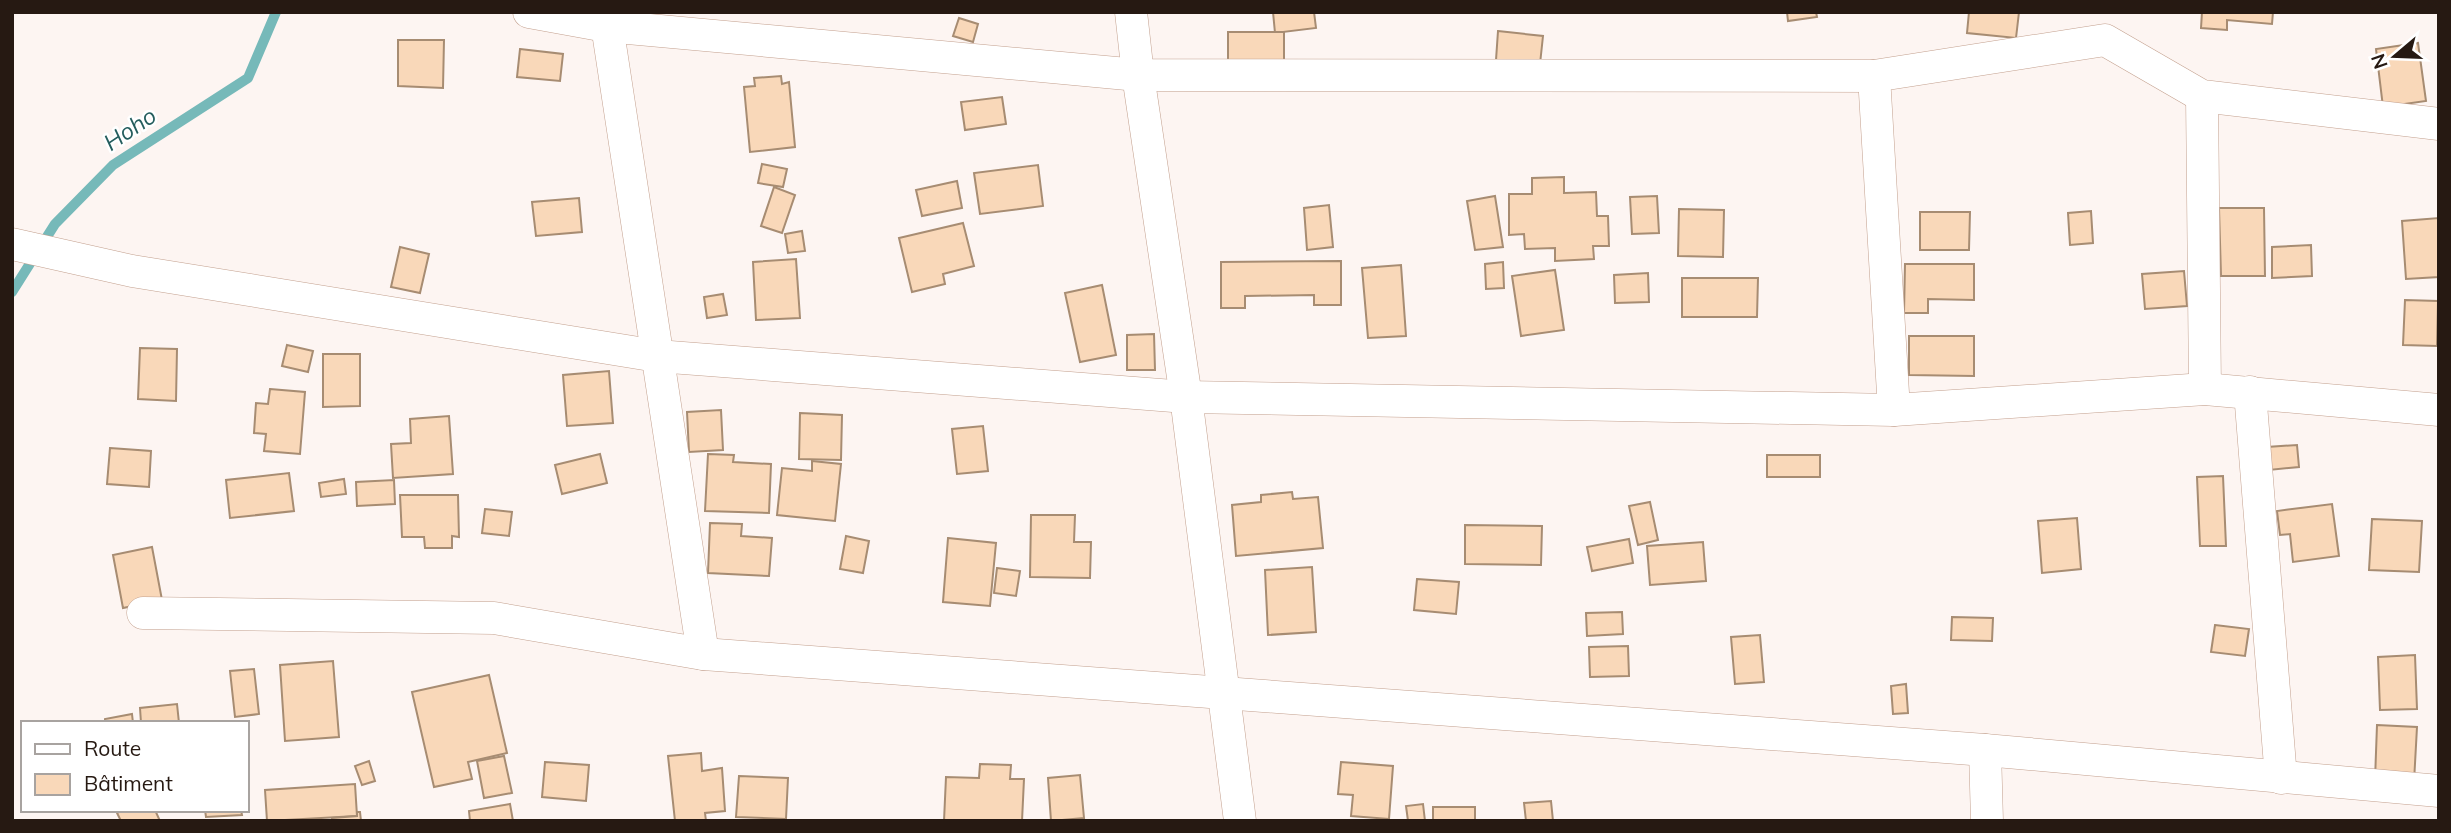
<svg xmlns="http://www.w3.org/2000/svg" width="2451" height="833" font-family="Mulish,sans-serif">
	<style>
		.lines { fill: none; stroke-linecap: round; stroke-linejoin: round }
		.stream { stroke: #76b9b9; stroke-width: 10 }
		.building { fill: #f9d8b9; stroke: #a78c72; stroke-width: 2 }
		.minor-casing { stroke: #c3a08e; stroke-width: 33 }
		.minor { stroke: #fff; stroke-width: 32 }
		.labels { text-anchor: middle; stroke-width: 5; stroke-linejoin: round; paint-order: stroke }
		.water-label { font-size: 23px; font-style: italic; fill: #245d5d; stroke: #fff }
	</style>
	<rect width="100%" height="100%" fill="#fdf5f2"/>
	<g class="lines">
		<path class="stream" d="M12,292L55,224L113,165L248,78L276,12"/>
	</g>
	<g class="building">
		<path d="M1273,12H1314L1316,28L1275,33Z"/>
		<path d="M1787,12H1816L1817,17L1788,21Z"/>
		<path d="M1969,12H2019L2016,38L1967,33Z"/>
		<path d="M2202,12H2273L2272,24L2227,20V30L2201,28Z"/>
		<path d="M959,18L978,24L973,42L953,36Z"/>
		<path d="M1498,31L1543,36L1540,64L1496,60Z"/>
		<rect x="1228" y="32" width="56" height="34"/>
		<path d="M398,40H444L443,88L398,86Z"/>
		<path d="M2418,43L2426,101L2383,107L2376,49Z"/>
		<path d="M520,49L563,54L560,81L517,77Z"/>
		<path d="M781,76L782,84L789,82L795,147L750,152L744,87L755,86L754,78Z"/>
		<path d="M1002,97L1006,124L965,130L961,102Z"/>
		<path d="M762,164L787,169L783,187L758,183Z"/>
		<path d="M1038,165L1043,206L980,214L974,173Z"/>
		<path d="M1564,177V193L1596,192L1597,216H1608L1609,246H1593L1594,259L1555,261V248L1525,249L1524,234L1509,235V194H1532V178Z"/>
		<path d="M957,181L962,208L922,216L916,190Z"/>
		<path d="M774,187L795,195L782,233L761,226Z"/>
		<path d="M1495,196L1503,247L1475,250L1467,201Z"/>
		<path d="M1657,196L1659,233L1632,234L1630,197Z"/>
		<path d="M579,198L582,232L536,236L532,202Z"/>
		<path d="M1329,205L1333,247L1307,250L1304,208Z"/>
		<path d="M2219,208H2264L2265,276H2221Z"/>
		<path d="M1679,209L1724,210L1723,257L1678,256Z"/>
		<path d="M2091,211L2093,243L2070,245L2068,213Z"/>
		<path d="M1920,212H1970L1969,250H1920Z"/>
		<path d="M2439,218V277L2406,279L2402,221Z"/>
		<path d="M963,223L974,266L943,274L945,284L912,292L899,238Z"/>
		<path d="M802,231L805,251L788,253L785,234Z"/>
		<path d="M2311,245L2312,276L2272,278V247Z"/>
		<path d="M400,247L429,254L420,293L391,287Z"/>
		<path d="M796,259L800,318L756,320L753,262Z"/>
		<path d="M1341,261V305H1314V295L1245,296V308H1221V262Z"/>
		<path d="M1503,262L1504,288L1486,289L1485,264Z"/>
		<path d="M1905,264H1974V300L1928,299V313H1904Z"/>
		<path d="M1401,265L1406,336L1368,338L1362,268Z"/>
		<path d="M1555,270L1564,330L1521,336L1512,276Z"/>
		<path d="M2184,271L2187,306L2145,309L2142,274Z"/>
		<path d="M1648,273L1649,302L1615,303L1614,275Z"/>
		<path d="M1682,278H1758L1757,317H1682Z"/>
		<path d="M1102,285L1116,355L1080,362L1065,293Z"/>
		<path d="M723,294L727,315L707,318L704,297Z"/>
		<path d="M2405,300L2438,301L2437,346L2403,345Z"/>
		<path d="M1154,334L1155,370H1127V335Z"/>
		<path d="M1909,336H1974V376L1909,375Z"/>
		<path d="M287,345L313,351L308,372L282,366Z"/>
		<path d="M140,348L177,349L176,401L138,399Z"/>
		<path d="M323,354H360V406L323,407Z"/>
		<path d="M609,371L613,423L567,426L563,375Z"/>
		<path d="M270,389L305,392L300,454L264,451L266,434L254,433L256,403L268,404Z"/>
		<path d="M721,410L723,450L689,452L687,412Z"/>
		<path d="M800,413L842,415L841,460L799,459Z"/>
		<path d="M449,416L453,474L393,478L391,444L411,443L410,419Z"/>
		<path d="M983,426L988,471L957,474L952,429Z"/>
		<path d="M2297,445L2299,467L2269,470L2267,447Z"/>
		<path d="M110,448L151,451L149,487L107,484Z"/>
		<path d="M600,454L607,483L562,494L555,465Z"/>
		<path d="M708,454L734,455L733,462L771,464L769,513L705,511Z"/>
		<rect x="1767" y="455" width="53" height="22"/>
		<path d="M812,461L841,464L835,521L777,515L782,468L812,471Z"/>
		<path d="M289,473L294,511L230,518L226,480Z"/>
		<path d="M2223,476L2226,546H2200L2197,477Z"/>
		<path d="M344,479L346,494L321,497L319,483Z"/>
		<path d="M394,480L395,504L357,506L356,482Z"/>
		<path d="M1292,492L1293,499L1318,497L1323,548L1236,556L1232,505L1261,502V495Z"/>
		<path d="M400,495H458L459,537L452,536V548H425L424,537H402Z"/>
		<path d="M1650,502L1658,540L1638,545L1629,506Z"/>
		<path d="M2332,504L2339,556L2293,562L2290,534L2280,535L2277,511Z"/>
		<path d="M485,509L512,512L509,536L482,533Z"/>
		<path d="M1031,515H1075L1074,542H1091L1090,578L1030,577Z"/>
		<path d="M2077,518L2081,569L2042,573L2038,521Z"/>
		<path d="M2372,519L2422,521L2419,572L2369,570Z"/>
		<path d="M710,523L742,524L741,536L772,538L769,576L708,573Z"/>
		<path d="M1465,525L1542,526L1541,565L1465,564Z"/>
		<path d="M846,536L869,541L863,573L840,569Z"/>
		<path d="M948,538L996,543L990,606L943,602Z"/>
		<path d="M1629,539L1633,563L1592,571L1587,547Z"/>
		<path d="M1703,542L1706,581L1650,585L1647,546Z"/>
		<path d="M152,547L162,600L123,608L113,555Z"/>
		<path d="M1312,567L1316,632L1268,635L1265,570Z"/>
		<path d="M997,568L1020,571L1016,596L994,593Z"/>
		<path d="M1417,579L1459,582L1456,614L1414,610Z"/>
		<path d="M1622,612L1623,634L1587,636L1586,613Z"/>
		<path d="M1952,617L1993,618L1992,641L1951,640Z"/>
		<path d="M2215,625L2249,629L2245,656L2211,652Z"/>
		<path d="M1760,635L1764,682L1735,684L1731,637Z"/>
		<path d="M1628,646L1629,676L1590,677L1589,647Z"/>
		<path d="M2415,655L2417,709L2380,710L2378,657Z"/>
		<path d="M333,661L339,737L285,741L280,665Z"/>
		<path d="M254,669L259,714L235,717L230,671Z"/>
		<path d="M489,675L507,753L468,762L472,779L434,787L412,692Z"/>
		<path d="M1906,684L1908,713L1893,714L1891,686Z"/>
		<path d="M177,704L179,723H141L140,708Z"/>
		<path d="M132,714L133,723H105V719Z"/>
		<path d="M2377,725L2417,727L2414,782L2375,780Z"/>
		<path d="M701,753L702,771L722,768L725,811L705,813L706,821H675L668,756Z"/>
		<path d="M504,756L512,793L484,798L477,761Z"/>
		<path d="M369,761L375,781L362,785L355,766Z"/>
		<path d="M545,762L589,765L586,801L542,797Z"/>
		<path d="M1341,762L1393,766L1389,819L1351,816L1353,795L1338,794Z"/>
		<path d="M980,764L1011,765L1010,779H1024L1022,821H944L946,777L979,778Z"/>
		<path d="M1080,775L1084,818L1051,821L1048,778Z"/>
		<path d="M739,776L788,778L786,819L736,817Z"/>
		<path d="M355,784L357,816L267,821L265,790Z"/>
		<path d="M1551,801L1553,821H1526L1524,803Z"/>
		<path d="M510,804L513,821H470L469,811Z"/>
		<path d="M1423,804L1425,821H1408L1406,806Z"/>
		<rect x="1433" y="807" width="42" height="14"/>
		<path d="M123,810H155L160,821H121L117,813Z"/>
		<path d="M205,810H241L242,815L206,817Z"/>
		<path d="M357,812H360L361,821H332V818L357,816Z"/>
	</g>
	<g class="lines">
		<defs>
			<g id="minor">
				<path d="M529,12L606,26L1138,75L1874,76L2105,40L2202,96L2439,124"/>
				<path d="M605,12L703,654"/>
				<path d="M1131,12L1138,75L1186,397L1240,821"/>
				<path d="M1874,76L1894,410"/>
				<path d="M2202,96L2205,389"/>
				<path d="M12,244L132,271L657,356L1186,397L1894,410L2205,389L2439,410"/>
				<path d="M2250,392L2281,778"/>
				<path d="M143,613L494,618L703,654L1985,750L2439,791"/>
				<path d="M1985,750L1987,821"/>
			</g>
		</defs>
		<use href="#minor" class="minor-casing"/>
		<use href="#minor" class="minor"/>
	</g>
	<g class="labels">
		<g class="water-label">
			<text transform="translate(130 129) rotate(-34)" y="8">Hoho</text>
		</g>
	</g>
	<rect width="2451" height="833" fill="none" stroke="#261912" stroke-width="28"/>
	<rect x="21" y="721" width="228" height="91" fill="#ffffff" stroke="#a8a3a0" stroke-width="2"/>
	<rect x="35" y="744" width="35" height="10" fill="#ffffff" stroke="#a8a3a0" stroke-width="2"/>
	<text x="84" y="756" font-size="21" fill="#261912">Route</text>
	<rect x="35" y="774" width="35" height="21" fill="#f9d8b9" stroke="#a8a3a0" stroke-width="2"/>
	<text x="84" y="791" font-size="21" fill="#261912">Bâtiment</text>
	<g transform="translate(2395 56) rotate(251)" stroke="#ffffff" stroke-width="5" paint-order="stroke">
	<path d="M0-5L12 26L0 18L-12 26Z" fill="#261912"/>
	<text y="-10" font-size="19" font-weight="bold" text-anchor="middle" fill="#261912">N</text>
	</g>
</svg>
